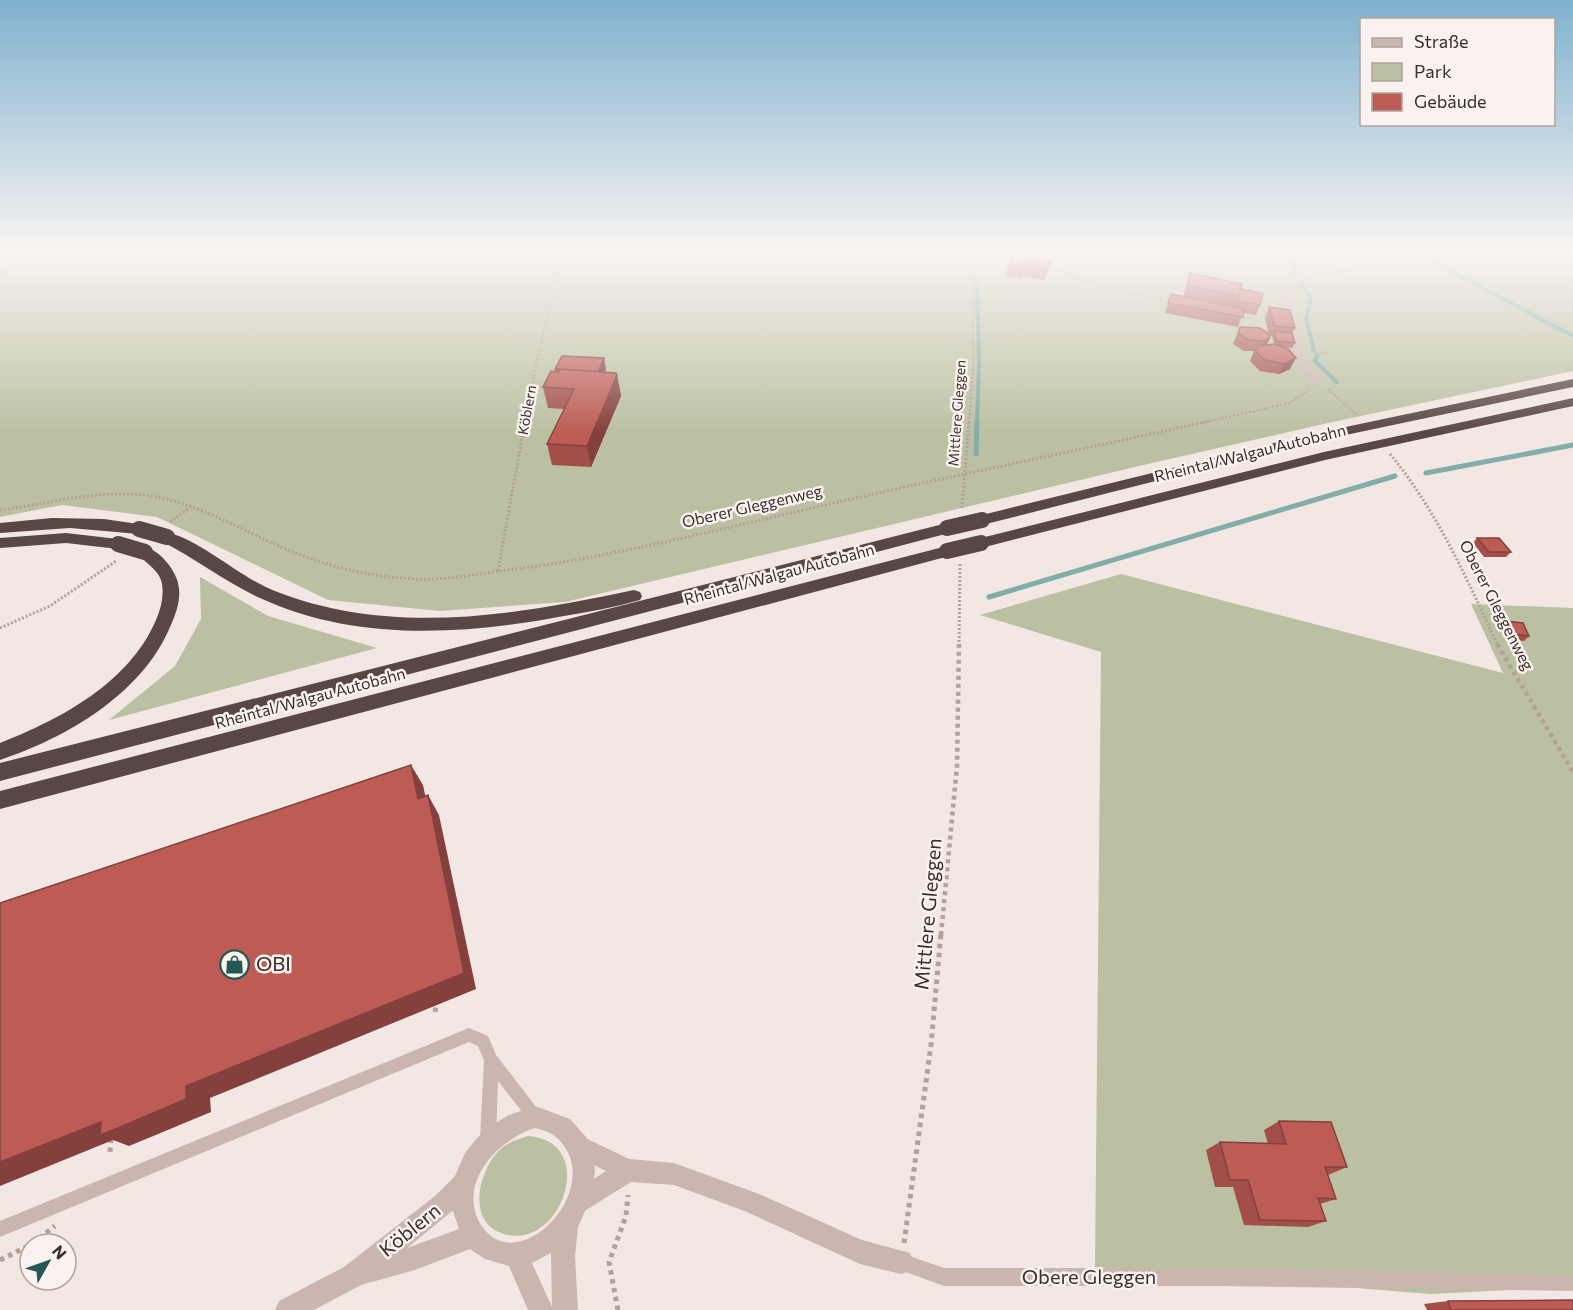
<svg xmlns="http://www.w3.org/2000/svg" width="1573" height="1310" font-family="Commissioner,sans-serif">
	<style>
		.green { fill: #bbc0a2 }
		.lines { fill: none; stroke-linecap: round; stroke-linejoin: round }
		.stream-far1 { stroke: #82ada8; stroke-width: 4 }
		.stream { stroke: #82ada8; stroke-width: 5 }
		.path-far3 { stroke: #b5a098; stroke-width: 2; stroke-dasharray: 2 2; stroke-linecap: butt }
		.path-far2 { stroke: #b5a098; stroke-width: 3; stroke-dasharray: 2 2; stroke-linecap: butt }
		.path-far1 { stroke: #b5a098; stroke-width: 4.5; stroke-dasharray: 4 4; stroke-linecap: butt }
		.path { stroke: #b5a098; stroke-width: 5; stroke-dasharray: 4.5 4.5; stroke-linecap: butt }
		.service { fill: #cab6ae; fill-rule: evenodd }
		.minor { fill: #cab6ae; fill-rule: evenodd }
		.tertiary { fill: #cab6ae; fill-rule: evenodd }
		.motorway { fill: #594744; fill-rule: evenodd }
		.motorway-bridge { stroke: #594744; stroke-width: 16 }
		.wall { fill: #a34f49; fill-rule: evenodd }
		.shaded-wall { fill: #84403c }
		.building { fill: #bd5c55; stroke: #84403c; stroke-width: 1.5 }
		.labels { text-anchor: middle; stroke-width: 5; stroke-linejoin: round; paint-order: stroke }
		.far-street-label { font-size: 14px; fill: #392e2c; stroke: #faf2ee }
		.street-label { font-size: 16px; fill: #392e2c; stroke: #faf2ee }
		.near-street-label { font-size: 20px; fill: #392e2c; stroke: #faf2ee }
		.near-poi-label { font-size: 20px; fill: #392e2c; stroke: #faf2ee; text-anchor: start }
	</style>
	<rect width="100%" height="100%" fill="#f2e7e2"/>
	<g class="green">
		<path d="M0,250H1573V371L1328,423L1139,466L565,602L440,611L328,600L157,517L62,505L0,517Z"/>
		<path d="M1121,574L1503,673L1471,604L1573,608V1287L1430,1294L1095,1267L1101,652L980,615Z"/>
		<path d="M200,577L268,616L377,648L109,720L175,666L201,619Z"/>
		<path d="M528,1136C601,1141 560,1255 501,1233C465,1220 480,1165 503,1147C511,1141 519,1139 528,1136Z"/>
	</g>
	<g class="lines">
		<g class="stream-far1">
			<path d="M1290,250L1295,273"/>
			<path d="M1428,259L1573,336"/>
			<path d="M1300,281L1311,300L1306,319L1314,350"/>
			<path d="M977,283L979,365L977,423"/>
			<path d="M1317,355L1315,361L1337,382"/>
		</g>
		<g class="stream">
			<path d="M976,454L977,421"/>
			<path d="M1426,473L1573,445"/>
			<path d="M989,597L1395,476"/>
		</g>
		<g class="path-far3">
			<path d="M983,250L1018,256"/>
			<path d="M1275,250L1280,273"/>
			<path d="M1045,265L1101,286L1173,303"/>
			<path d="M0,277L30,250"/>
			<path d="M1239,316L1258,320V331"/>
			<path d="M1311,351L1328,353"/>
			<path d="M532,387H546"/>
			<path d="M1328,389L1358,416"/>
			<path d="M525,423L536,363L564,250"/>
			<path d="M969,423L973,369V250"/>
			<path d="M1202,423L1289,403L1310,390"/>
		</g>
		<g class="path-far2">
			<path d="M1390,454C1437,511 1467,579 1498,646"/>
			<path d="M962,508L969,421"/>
			<path d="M0,510C46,504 96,490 142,495C198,501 243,532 293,552C337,570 386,580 433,579C458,578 483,573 508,570C605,558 699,534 795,512C932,480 1071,452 1209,421"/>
			<path d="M170,522L192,506"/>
			<path d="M498,571L525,421"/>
			<path d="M0,628L50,606L116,561"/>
			<path d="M959,646L960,564"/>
		</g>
		<g class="path-far1">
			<path d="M1497,644L1573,772"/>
			<path d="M941,935L957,766L959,644"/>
		</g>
		<g class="path">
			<path d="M435,1012L436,1005"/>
			<path d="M110,1152L111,1140"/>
			<path d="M904,1243L931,1045L941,933"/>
			<path d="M32,1244L55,1226"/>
			<path d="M0,1260L30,1245"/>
			<path d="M618,1310L609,1262L626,1216L628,1195"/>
		</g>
		<g class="service">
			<path d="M469,1028L488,1036L496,1055L540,1112L543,1117L540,1122L535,1125L530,1122L498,1081L496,1140L494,1146L488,1148L482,1146L480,1140L484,1060L478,1046L469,1042L0,1237V1221Z"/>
			<path d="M901,1253L944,1268H1216L1570,1275L1573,1277V1291L1216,1286H944L895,1268L892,1262L895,1256Z"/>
		</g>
		<g class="minor">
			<path d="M1433,250H1452L1293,283L1290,296L1306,360L1325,383L1320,386C1292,376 1286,322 1280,296L1281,286L1287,279Z"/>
			<path d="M579,1135L629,1159L674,1163L759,1194L862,1240L910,1253L913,1262L910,1271L901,1274L860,1264L747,1212L674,1185L631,1182L578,1215L570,1211L566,1203L570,1195L606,1171L571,1154L568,1146L571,1138Z"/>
		</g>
		<path class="tertiary" d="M535,1106L570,1119L586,1137L595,1168L593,1193L578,1227L575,1256L578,1310H528L509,1266L485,1259L470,1249L415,1270L361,1285L314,1310H275L279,1301L344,1267L435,1196L455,1176L465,1153L477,1138L492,1125L509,1115ZM535,1128C542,1130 551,1132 556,1137C609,1184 522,1278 484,1229C453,1188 496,1140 535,1128ZM453,1211L459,1229L407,1248L451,1212ZM551,1253V1256L552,1307L532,1263Z"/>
		<g class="motorway">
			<path d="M1573,379V387L1298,445L982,525L974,520L982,515L1298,437Z"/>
			<path d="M1573,398V406L1325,460L981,548L975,547L973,543L975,539L981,538L1324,452Z"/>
			<path d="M52,518L104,519L145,525L147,529L139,534L70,528L0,533V523Z"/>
			<path d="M947,523L953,524L955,528L953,532L0,781V763Z"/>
			<path d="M167,532C206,543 237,576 275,591C391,637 516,615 634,590L640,592L642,596L640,600C615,607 589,612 564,616C464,635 355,642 260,598C225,582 195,558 161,541L159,537L161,533Z"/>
			<path d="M66,533L118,539L124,540L126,544L124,548L118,549L66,543L0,548V538Z"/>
			<path d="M947,546L953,547L955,551L953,555L0,809V791Z"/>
			<path d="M145,547C159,550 175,569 178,583C182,598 176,614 170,627C142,694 66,738 0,760V743C61,719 129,683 156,620C161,609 165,592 161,580C157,568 143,562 137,552L139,548Z"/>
		</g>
		<g class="motorway-bridge">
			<path d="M947,528L982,520"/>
			<path d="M139,529L167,537"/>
			<path d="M118,544L145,552"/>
			<path d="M947,551L981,543"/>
		</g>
	</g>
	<g class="wall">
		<path d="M1030,257L1051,260L1048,270L1044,280L1023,276L1022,279L1006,276L1008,267Z"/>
		<path d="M1190,273L1241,289L1260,305L1256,315L1243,313L1238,327L1165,313L1171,294L1183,296Z"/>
		<path d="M1269,307L1295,328L1292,333L1295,343L1292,348L1283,347L1290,369L1279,374L1260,371L1250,361L1254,351H1244L1233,344L1240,327L1269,335L1265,318ZM1269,336H1272L1274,344L1267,345Z"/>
		<path d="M555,369H606L605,372L617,375L621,396L591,467L552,465L547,444L564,409L548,408L543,387L555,372Z"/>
		<path d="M1477,538L1511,552L1506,557H1484L1473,543Z"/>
		<path d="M1505,621L1529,636L1524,641L1506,639L1500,627Z"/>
		<path d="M1279,1121L1347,1167L1328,1175L1336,1199L1320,1204L1326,1221L1308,1227L1244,1225L1233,1187H1215L1206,1150L1220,1142L1268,1144L1264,1130Z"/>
		<path d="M1448,1301L1573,1310H1427L1424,1304Z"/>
	</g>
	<g class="shaded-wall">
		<path d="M1051,260L1048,270L1044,280L1046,270Z"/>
		<path d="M1270,338L1265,348L1259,352L1264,341Z"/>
		<path d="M604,358L606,369L600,382L598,372Z"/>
		<path d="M1296,358L1290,369L1279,374L1284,364Z"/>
		<path d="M617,375L621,396L591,467L587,446Z"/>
		<path d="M411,765L423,785L430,818L418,799Z"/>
		<path d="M428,795L439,815L476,989L210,1098L211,1112L146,1139L129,1146L113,1140L0,1186V1162Z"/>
	</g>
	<g class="building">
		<path d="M1016,250L1032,252L1029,256L1051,260L1046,270L1026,266L1024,269L1008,267Z"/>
		<path d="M1190,273L1242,284L1239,296L1187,286Z"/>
		<path d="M1241,289L1263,293L1260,305L1237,301Z"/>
		<path d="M1171,294L1244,309L1243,317L1168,303Z"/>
		<path d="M1269,307L1290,310L1295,328L1274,326Z"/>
		<path d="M1240,327L1260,328L1268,333L1270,338L1264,341L1249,340L1238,334Z"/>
		<path d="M1274,331L1292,333L1295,343L1277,341Z"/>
		<path d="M1275,344L1288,349L1296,358L1284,364L1265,360L1255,351L1258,346Z"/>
		<path d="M562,356L604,358L598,372L555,369Z"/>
		<path d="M560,369L616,373L617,375L587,446L547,444L574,389L543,387L551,371L559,372Z"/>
		<path d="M1477,538H1499L1511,552H1489Z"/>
		<path d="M1505,621L1523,623L1529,636L1512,634Z"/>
		<path d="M411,765L418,799L428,795L464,973L186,1086V1099L118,1128L100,1135L101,1122L0,1162V903Z"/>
		<path d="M1279,1121L1331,1122L1347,1167H1325L1336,1199L1318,1198L1326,1221L1260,1220L1248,1180H1230L1220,1142L1286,1144Z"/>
		<path d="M1573,1300V1310H1451L1448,1301Z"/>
	</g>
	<linearGradient id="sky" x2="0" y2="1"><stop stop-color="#7fb1ce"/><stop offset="0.58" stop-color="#f9f4f2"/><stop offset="1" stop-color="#f9f4f2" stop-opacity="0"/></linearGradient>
	<rect width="1573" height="434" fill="url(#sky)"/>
	<defs>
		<symbol id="shop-ring" viewBox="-11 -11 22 22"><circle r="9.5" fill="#faf2ee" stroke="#245852" stroke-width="1.5"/><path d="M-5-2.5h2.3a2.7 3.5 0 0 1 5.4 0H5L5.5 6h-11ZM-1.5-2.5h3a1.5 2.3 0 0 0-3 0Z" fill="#245852"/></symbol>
	</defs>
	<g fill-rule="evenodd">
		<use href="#shop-ring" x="218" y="948" width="33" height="33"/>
	</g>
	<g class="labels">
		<g class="far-street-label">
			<text transform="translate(527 410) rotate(-80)" y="5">Köblern</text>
			<text transform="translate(957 413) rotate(-86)" y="5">Mittlere Gleggen</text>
		</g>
		<g class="street-label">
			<text transform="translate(1250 453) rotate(-14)" y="6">Rheintal/Walgau Autobahn</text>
			<text transform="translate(752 506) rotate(-13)" y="6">Oberer Gleggenweg</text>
			<text transform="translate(779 574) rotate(-15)" y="6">Rheintal/Walgau Autobahn</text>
			<text transform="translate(1497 605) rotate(63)" y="6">Oberer Gleggenweg</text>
			<text transform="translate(310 698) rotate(-15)" y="6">Rheintal/Walgau Autobahn</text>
		</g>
		<g class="near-street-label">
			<text transform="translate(928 914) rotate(-85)" y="7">Mittlere Gleggen</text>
			<text transform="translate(410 1230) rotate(-39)" y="7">Köblern</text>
			<text x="1089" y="1284">Obere Gleggen</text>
		</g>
		<g class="near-poi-label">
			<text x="256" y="971">OBI</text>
		</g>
	</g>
	<rect x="1360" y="18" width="195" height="108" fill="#faf2ee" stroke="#ada4a0" stroke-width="1.5"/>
	<rect x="1372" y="38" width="30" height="9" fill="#cab6ae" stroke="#ada4a0" stroke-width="1.5"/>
	<text x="1414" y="48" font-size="18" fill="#392e2c">Straße</text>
	<rect x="1372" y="63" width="30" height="18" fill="#bbc0a2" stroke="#ada4a0" stroke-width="1.5"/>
	<text x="1414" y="78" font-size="18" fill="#392e2c">Park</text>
	<rect x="1372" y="93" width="30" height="18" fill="#bd5c55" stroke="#ada4a0" stroke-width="1.5"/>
	<text x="1414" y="108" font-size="18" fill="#392e2c">Gebäude</text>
	<g transform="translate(48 1262) rotate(50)"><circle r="28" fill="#faf2ee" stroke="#ada4a0" stroke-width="1.5"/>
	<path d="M0-4.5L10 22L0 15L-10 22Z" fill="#245852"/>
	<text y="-9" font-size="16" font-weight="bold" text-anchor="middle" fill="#392e2c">N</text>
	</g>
</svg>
